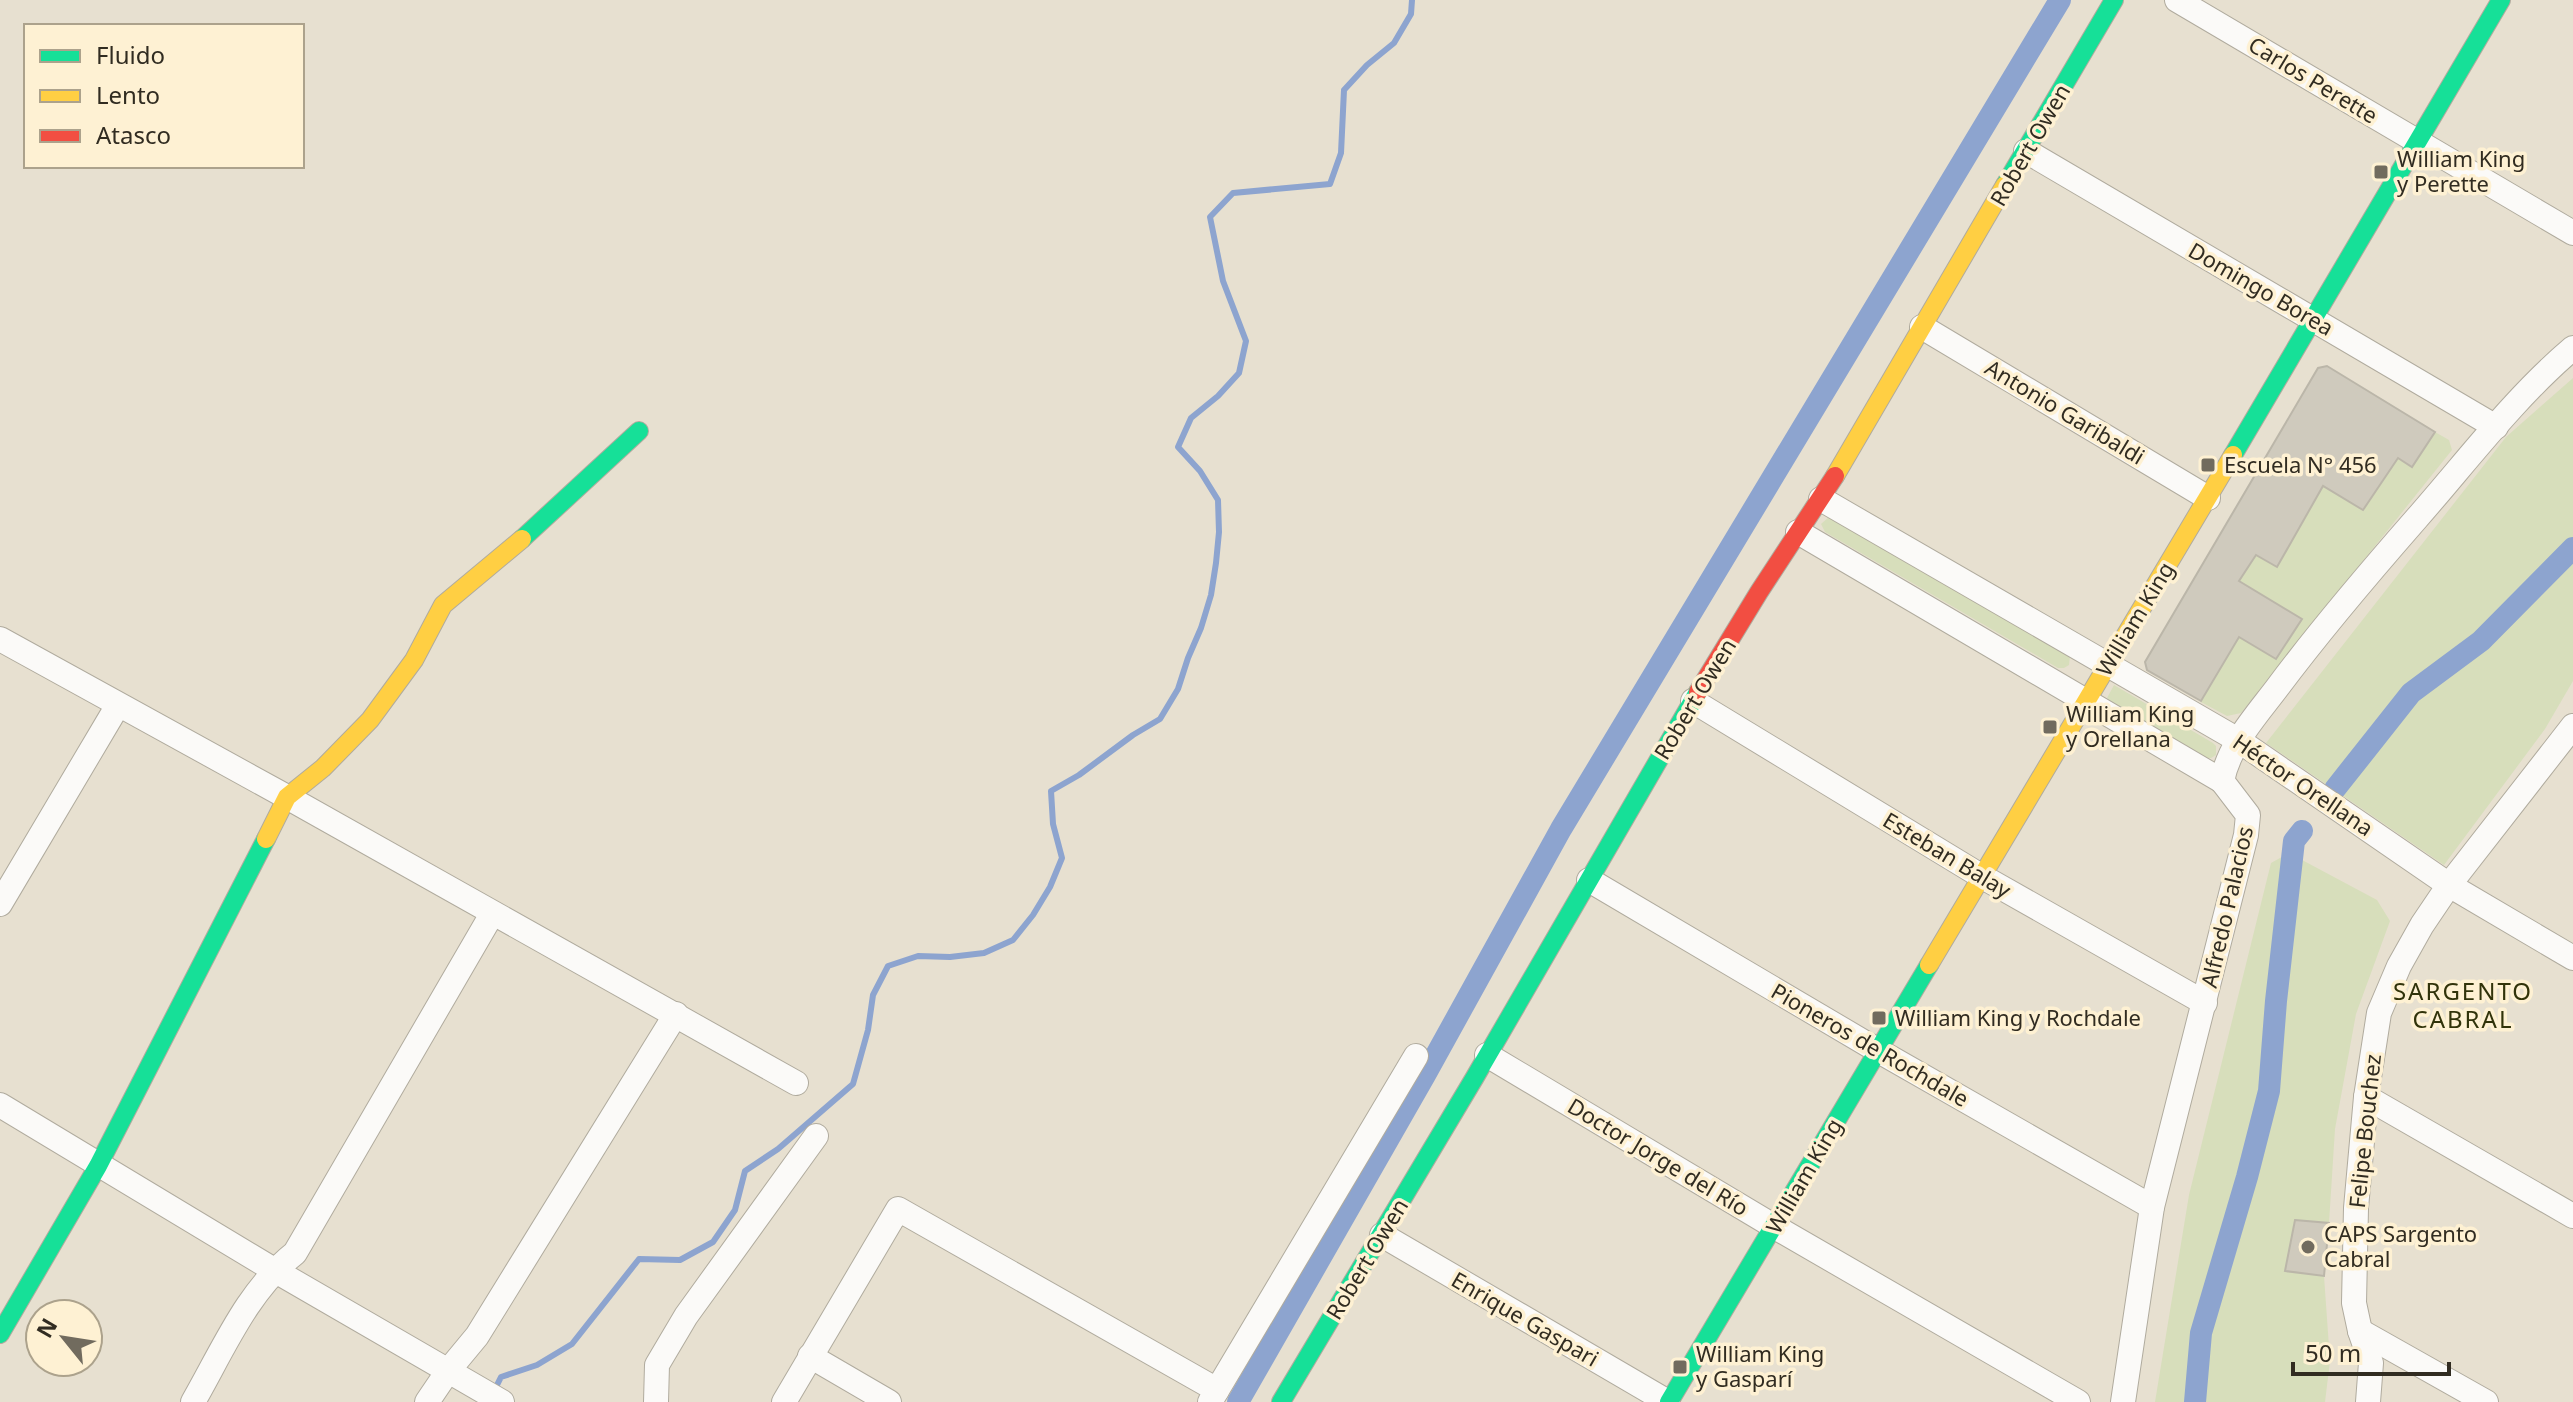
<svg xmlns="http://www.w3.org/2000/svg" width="2573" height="1402" font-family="'Noto Sans',sans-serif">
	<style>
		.green { fill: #d7debb }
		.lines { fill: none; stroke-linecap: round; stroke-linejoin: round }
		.stream { stroke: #8da4cf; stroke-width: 6 }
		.canal { stroke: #8da4cf; stroke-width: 22 }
		.building { fill: #cfcabd; stroke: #bbb6a9; stroke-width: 2 }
		.street-casing { stroke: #b0ab9e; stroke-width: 26 }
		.fast-casing { stroke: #b0ab9e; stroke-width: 20 }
		.slow-casing { stroke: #b0ab9e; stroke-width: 20 }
		.jam-casing { stroke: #b0ab9e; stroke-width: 20 }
		.street { stroke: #fbfaf8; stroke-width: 24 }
		.fast { stroke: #16e098; stroke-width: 18 }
		.slow { stroke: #ffcf43; stroke-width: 18 }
		.jam { stroke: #f24e42; stroke-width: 18 }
		.poi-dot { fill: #716b5e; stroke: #fef1d3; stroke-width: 3 }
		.labels { text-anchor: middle; stroke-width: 7; stroke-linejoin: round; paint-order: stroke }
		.street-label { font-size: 22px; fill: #312c21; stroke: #fef1d3 }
		.poi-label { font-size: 22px; fill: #312c21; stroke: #fef1d3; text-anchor: start }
		.neighbourhood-label { font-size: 24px; letter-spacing: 2px; fill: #31330a; stroke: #fef1d3 }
	</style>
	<rect width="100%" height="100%" fill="#e7e0d0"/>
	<g class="green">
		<path d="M2573,378V681L2545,729L2444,865L2266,743L2506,437Z"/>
		<path d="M2339,421L2412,467L2435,432L2449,440L2452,450L2241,713L2227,716L2201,702L2230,652L2188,608L2276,658L2239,581L2256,555L2277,567L2323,486L2363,510L2383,479Z"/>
		<path d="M1830,516L2070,656L2069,665L2064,668H2058L1825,532L1821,524Z"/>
		<path d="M2114,685L2213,743L2216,746V755L2211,758H2205L2110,701L2107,698Z"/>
		<path d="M2289,853L2377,900L2390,921L2356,1014L2335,1129L2329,1223L2295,1220L2285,1270L2324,1276L2330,1361L2325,1402H2155L2189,1195L2271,863Z"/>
	</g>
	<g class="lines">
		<path class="stream" d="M494,1391L501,1377L537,1365L572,1344L639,1259L680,1260L713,1242L735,1210L745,1171L778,1149L853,1084L868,1030L873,995L888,966L918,956L950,957L984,953L1013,940L1033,915L1050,887L1062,858L1053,824L1051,791L1079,775L1133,735L1160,719L1178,689L1188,658L1201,628L1211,595L1216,563L1219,532L1218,500L1200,471L1178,447L1191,418L1218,396L1239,373L1246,341L1223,281L1210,217L1233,193L1330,184L1341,153L1344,90L1367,65L1394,43L1411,14L1412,0"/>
		<g class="canal">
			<path d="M2335,789L2411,693L2481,641L2573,548"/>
			<path d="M1238,1402L1425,1075L1561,829L2060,0"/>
			<path d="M2195,1402L2201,1333L2247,1177L2269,1091L2276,1001L2294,841L2302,831"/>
		</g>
	</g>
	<g class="building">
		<path d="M2327,366L2435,432L2412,467L2398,458L2363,510L2323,486L2277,567L2256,555L2239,581L2302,619L2276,659L2239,637L2201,701L2147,670L2145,662L2318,368Z"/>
		<path d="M2295,1220L2329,1223L2324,1276L2285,1271Z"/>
	</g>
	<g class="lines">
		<defs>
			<g id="street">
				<path d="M2177,0L2573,233"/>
				<path d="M2026,151L2496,427"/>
				<path d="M1922,327L2208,498"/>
				<path d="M1821,499L2238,740L2449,885L2573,958"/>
				<path d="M1798,532L2222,781"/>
				<path d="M0,639L287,797L796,1083"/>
				<path d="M1693,701L1981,876L2205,1003"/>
				<path d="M1589,880L1877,1050L2152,1207"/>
				<path d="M0,904L118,705"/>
				<path d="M1487,1055L1775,1227L2078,1402"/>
				<path d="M2366,1097L2573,1216"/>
				<path d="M0,1105L274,1270L502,1402"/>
				<path d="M1382,1235L1668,1402"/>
				<path d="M2360,1331L2486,1402"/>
				<path d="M810,1356L889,1402"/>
				<path d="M193,1402C223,1350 247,1291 295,1253L492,914"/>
				<path d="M427,1402L448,1371L477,1336L676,1014"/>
				<path d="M656,1402L657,1365L686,1316L816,1136"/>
				<path d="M784,1402L898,1209L1217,1390"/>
				<path d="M1210,1402L1416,1056"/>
				<path d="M2123,1402L2152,1207L2246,835L2248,815L2222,781C2229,745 2255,717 2277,688C2321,629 2368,574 2417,518C2467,461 2515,397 2573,348"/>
				<path d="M2368,1402L2371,1363L2360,1331L2354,1303L2356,1208L2366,1097L2379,1013L2399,966L2422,925L2449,885L2573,726"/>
			</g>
			<g id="fast">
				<path d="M2005,185L2114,0"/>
				<path d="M2233,455L2501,0"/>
				<path d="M522,539L639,431"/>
				<path d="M0,1334L98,1166L266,839"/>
				<path d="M1281,1402L1475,1077L1698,692"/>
				<path d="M1669,1402L1929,965"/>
			</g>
			<g id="slow">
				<path d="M1835,476L2005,185"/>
				<path d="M266,839L287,797L323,768L370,720L414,660L443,605L522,539"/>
				<path d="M1929,965L2233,455"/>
			</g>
			<path id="jam" d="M1698,692L1759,592L1835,476"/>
		</defs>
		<use href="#street" class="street-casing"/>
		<use href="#fast" class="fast-casing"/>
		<use href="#slow" class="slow-casing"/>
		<use href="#jam" class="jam-casing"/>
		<use href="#street" class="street"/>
		<use href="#fast" class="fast"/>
		<use href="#slow" class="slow"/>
		<use href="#jam" class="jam"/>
	</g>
	<g class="poi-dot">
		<rect x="2373" y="164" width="16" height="16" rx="4"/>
		<rect x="2200" y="457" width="16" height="16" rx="4"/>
		<rect x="2042" y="719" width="16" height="16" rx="4"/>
		<rect x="1871" y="1010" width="16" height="16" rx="4"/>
		<circle cx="2308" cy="1247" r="8"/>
		<rect x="1672" y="1359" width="16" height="16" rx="4"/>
	</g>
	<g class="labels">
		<g class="street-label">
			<text transform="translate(2313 80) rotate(31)" y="8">Carlos Perette</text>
			<text transform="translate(2030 145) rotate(-60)" y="8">Robert Owen</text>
			<text transform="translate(2261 289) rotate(30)" y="8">Domingo Borea</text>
			<text transform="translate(2065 412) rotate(31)" y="8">Antonio Garibaldi</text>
			<text transform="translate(2135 619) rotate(-59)" y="8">William King</text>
			<text transform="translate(1695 699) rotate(-59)" y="8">Robert Owen</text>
			<text transform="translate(2303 785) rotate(34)" y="8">Héctor Orellana</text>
			<text transform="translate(1947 855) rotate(31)" y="8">Esteban Balay</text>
			<text transform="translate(2227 907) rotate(-77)" y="8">Alfredo Palacios</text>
			<text transform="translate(1870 1045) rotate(30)" y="8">Pioneros de Rochdale</text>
			<text transform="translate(2365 1131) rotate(-84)" y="8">Felipe Bouchez</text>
			<text transform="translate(1658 1157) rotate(31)" y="8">Doctor Jorge del Río</text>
			<text transform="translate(1804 1176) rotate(-60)" y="8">William King</text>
			<text transform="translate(1367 1259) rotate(-59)" y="8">Robert Owen</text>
			<text transform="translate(1525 1319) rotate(30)" y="8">Enrique Gaspari</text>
		</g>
		<g class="poi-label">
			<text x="2397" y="167">William King<tspan x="2397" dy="25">y Perette</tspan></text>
			<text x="2224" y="473">Escuela N° 456</text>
			<text x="2066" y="722">William King<tspan x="2066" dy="25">y Orellana</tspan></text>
			<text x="1895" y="1026">William King y Rochdale</text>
			<text x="2324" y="1242">CAPS Sargento<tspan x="2324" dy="25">Cabral</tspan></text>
			<text x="1696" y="1362">William King<tspan x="1696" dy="25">y Gasparí</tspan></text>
		</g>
		<g class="neighbourhood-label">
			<text x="2463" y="1000">SARGENTO<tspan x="2463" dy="28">CABRAL</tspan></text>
		</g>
	</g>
	<rect x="24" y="24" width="280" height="144" fill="#fef1d3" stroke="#aca28c" stroke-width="2"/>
	<rect x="40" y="50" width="40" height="12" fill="#16e098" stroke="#aca28c" stroke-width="2"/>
	<text x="96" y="64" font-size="24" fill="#312c21">Fluido</text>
	<rect x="40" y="90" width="40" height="12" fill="#ffcf43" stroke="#aca28c" stroke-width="2"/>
	<text x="96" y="104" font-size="24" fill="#312c21">Lento</text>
	<rect x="40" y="130" width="40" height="12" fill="#f24e42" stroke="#aca28c" stroke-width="2"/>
	<text x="96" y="144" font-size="24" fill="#312c21">Atasco</text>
	<g transform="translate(64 1338) rotate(300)"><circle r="38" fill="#fef1d3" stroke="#aca28c" stroke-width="2"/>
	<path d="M0-6L14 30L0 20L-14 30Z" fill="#716b5e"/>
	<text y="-12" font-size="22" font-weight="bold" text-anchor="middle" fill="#312c21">N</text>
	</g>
	<path d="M2293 1362v12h156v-12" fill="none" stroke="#312c21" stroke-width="4"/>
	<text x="2305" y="1362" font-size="24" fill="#312c21" stroke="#fef1d3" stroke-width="6" paint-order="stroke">50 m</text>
</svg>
